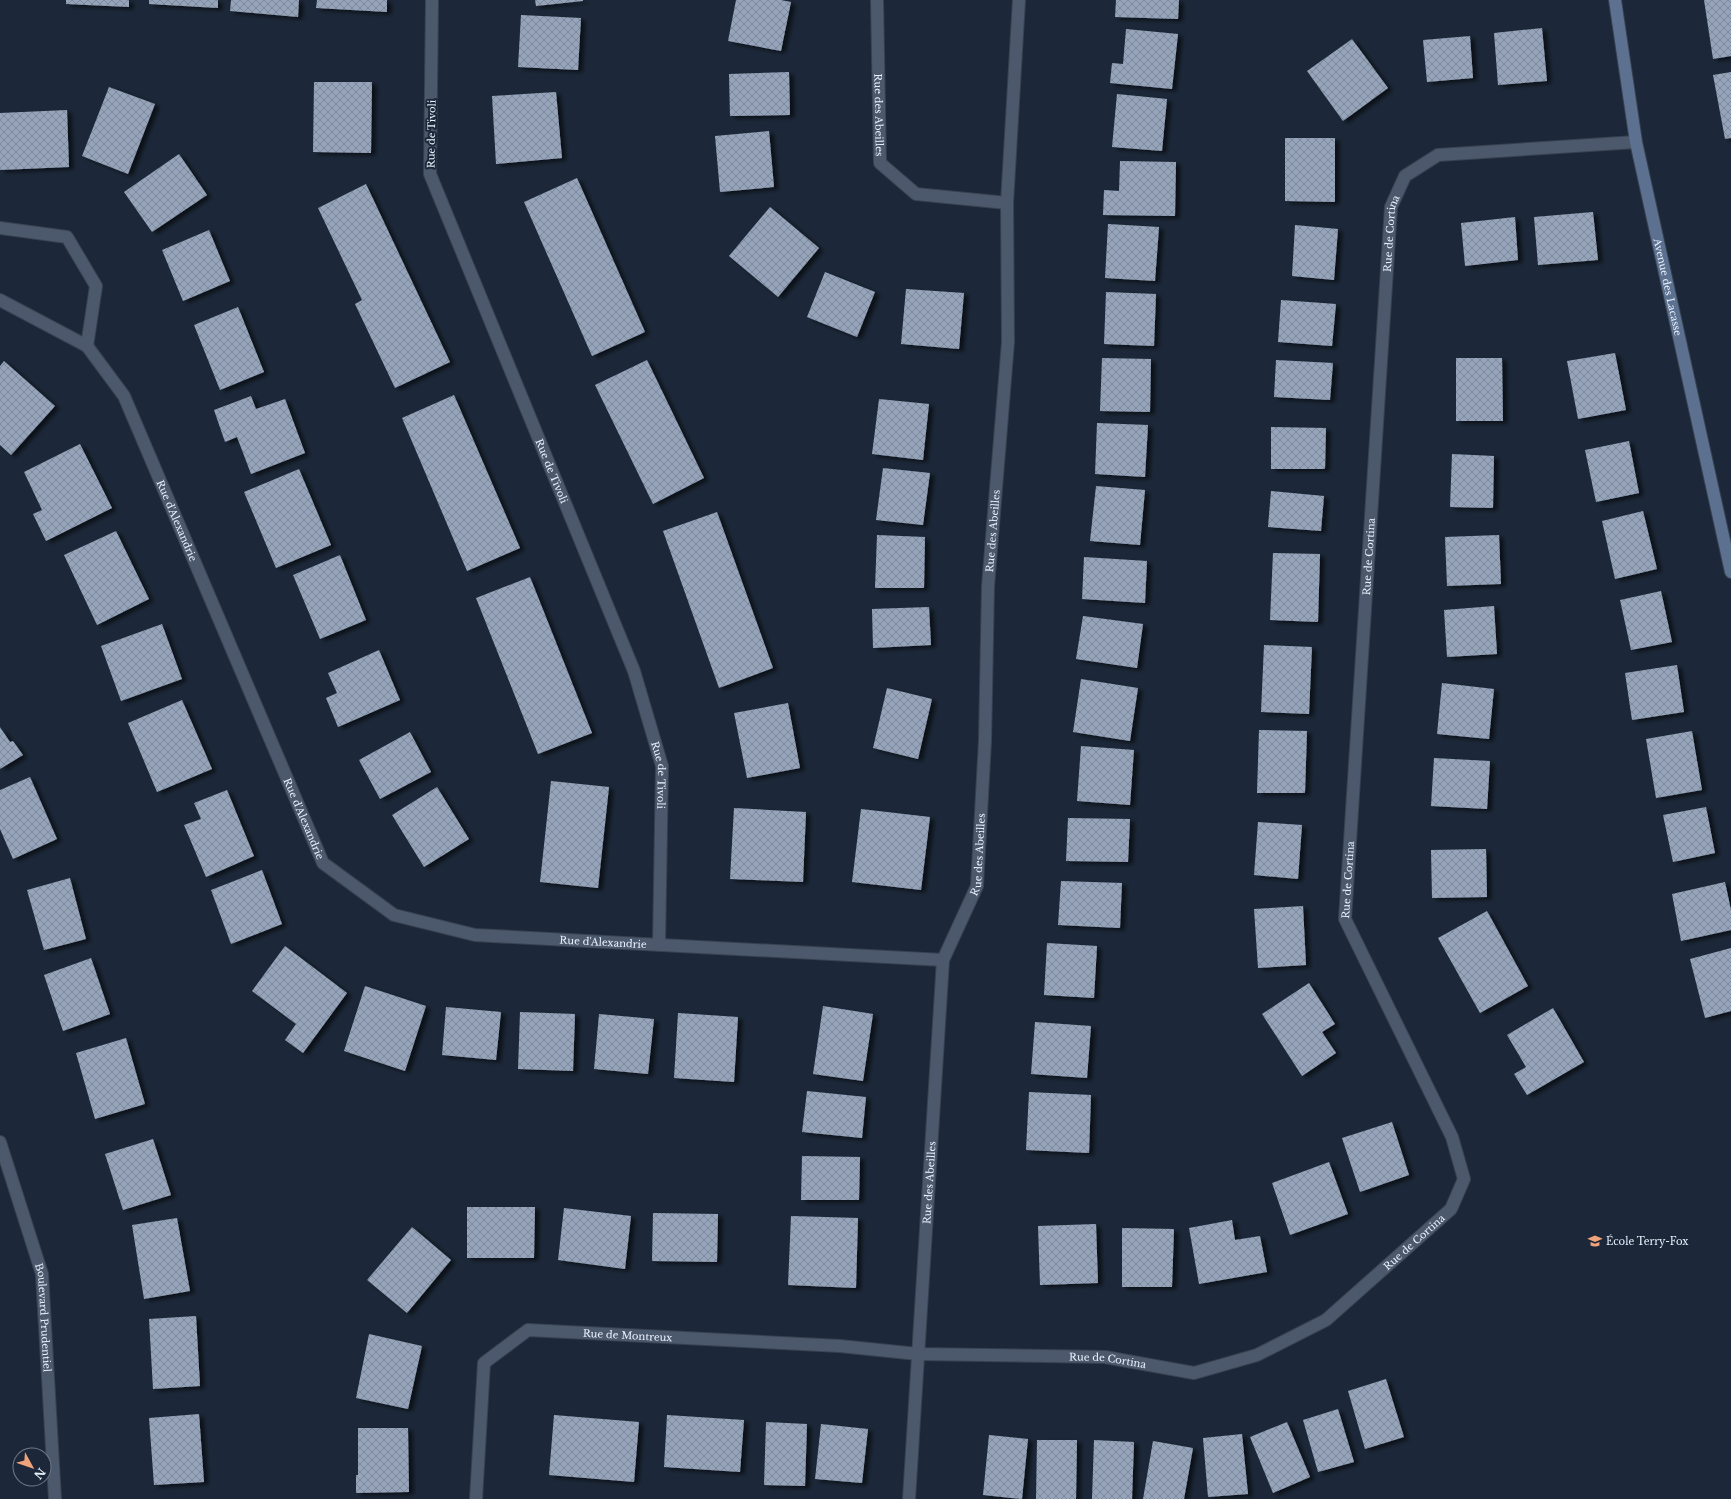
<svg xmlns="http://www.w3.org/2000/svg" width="1731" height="1499" font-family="'Libre Baskerville',serif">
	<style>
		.building { fill: url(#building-cross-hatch); filter: url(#shadow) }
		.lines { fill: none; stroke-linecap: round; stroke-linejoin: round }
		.street-casing { stroke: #384251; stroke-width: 14 }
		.secondary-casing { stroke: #384251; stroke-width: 14 }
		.street { stroke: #4c596d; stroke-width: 12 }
		.secondary { stroke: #5c7190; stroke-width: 12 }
		.labels { text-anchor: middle; stroke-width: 4; stroke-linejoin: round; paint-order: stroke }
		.street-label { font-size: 10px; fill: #e9f1fd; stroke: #1c2839 }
		.poi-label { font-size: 10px; fill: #e9f1fd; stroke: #1c2839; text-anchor: start }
	</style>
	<defs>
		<pattern id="building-cross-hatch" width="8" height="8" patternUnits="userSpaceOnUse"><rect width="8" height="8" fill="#95a4ba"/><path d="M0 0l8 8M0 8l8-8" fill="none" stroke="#7d8899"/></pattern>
		<filter id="shadow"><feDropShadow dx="4.5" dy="2.5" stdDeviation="2" flood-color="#0009"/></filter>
	</defs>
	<rect width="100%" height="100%" fill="#1c2839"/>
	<g class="building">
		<path d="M66,0H129V7L66,4Z"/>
		<path d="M149,0H218V8L149,4Z"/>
		<path d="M231,0H299L298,17L230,11Z"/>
		<path d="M317,0H387V12L316,8Z"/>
		<path d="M535,0H583V1L536,6Z"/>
		<path d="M736,0H781L791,2L781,51L728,41Z"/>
		<path d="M1116,0H1179L1178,19L1115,17Z"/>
		<path d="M1704,0H1731V56L1713,59Z"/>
		<path d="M521,15L581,18L578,70L518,67Z"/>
		<path d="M1542,28L1547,81L1498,85L1494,33Z"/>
		<path d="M1126,29L1178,34L1172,89L1110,83L1112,63L1123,64Z"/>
		<path d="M1470,36L1473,78L1427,82L1423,40Z"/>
		<path d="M1352,39L1388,88L1343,121L1307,71Z"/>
		<path d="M789,72L790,115L730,116L729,74Z"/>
		<path d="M1731,72V138L1725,139L1713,75Z"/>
		<path d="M314,82H372L371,153L313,152Z"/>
		<path d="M109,87L155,104L128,174L82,156Z"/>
		<path d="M556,92L562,158L496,164L492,96Z"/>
		<path d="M1117,94L1167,99L1162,151L1112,147Z"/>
		<path d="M67,110L69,167L0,170V113Z"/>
		<path d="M769,131L774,187L720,192L715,136Z"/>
		<path d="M1285,138H1335V202L1285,201Z"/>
		<path d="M179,154L207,195L152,232L124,192Z"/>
		<path d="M1120,161L1176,162L1175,216L1103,215L1104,190L1119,191Z"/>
		<path d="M577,178L645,332L592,356L524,202Z"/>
		<path d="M366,184L450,362L395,388L355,304L362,300L318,208Z"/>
		<path d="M770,207L819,248L778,297L729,256Z"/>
		<path d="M1593,212L1598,260L1538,265L1534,217Z"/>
		<path d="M1515,217L1518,260L1465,266L1461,223Z"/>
		<path d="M1108,224L1159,227L1155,281L1105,278Z"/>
		<path d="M1295,225L1338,229L1334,280L1292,276Z"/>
		<path d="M209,230L230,281L183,301L162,250Z"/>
		<path d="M825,272L875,292L857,337L807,317Z"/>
		<path d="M906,289L964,293L959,349L901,344Z"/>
		<path d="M1106,292L1156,294L1154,346L1104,344Z"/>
		<path d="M1281,300L1336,304L1332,346L1278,342Z"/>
		<path d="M238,307L264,372L220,390L194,325Z"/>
		<path d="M1615,353L1626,410L1578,419L1567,361Z"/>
		<path d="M1102,358L1151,359L1150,412L1100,411Z"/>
		<path d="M1456,358H1502L1503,421H1456Z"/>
		<path d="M647,360L704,478L653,504L595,385Z"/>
		<path d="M1276,360L1333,363L1330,400L1274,397Z"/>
		<path d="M4,361L55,406L11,455L0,445V366Z"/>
		<path d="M454,395L520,548L467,571L402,418Z"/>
		<path d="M251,396L256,409L285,399L305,453L251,474L237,437L225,442L214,410Z"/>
		<path d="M879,399L929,404L923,460L872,454Z"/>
		<path d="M1097,423L1148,425L1145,477L1095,474Z"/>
		<path d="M1271,427L1326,428L1325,469H1271Z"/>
		<path d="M1629,441L1639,493L1596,502L1585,450Z"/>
		<path d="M80,444L112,508L46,541L33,514L42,510L24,472Z"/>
		<path d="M1452,454L1494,456L1493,508L1450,507Z"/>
		<path d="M883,468L930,473L923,525L876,520Z"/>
		<path d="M299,469L331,545L276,568L244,492Z"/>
		<path d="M1096,486L1145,490L1140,545L1090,541Z"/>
		<path d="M1271,491L1324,496L1321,531L1268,527Z"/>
		<path d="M1643,511L1657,569L1615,579L1602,521Z"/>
		<path d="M717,512L773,668L719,688L663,531Z"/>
		<path d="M116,531L149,599L97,625L64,555Z"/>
		<path d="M877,535L925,537L924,588H875Z"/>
		<path d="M1499,535L1501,584L1447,586L1445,537Z"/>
		<path d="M1273,553L1320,554L1318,622L1270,620Z"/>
		<path d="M340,555L366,620L320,639L293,575Z"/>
		<path d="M1084,557L1147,561L1145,603L1082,599Z"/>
		<path d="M530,577L592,733L538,754L476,598Z"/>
		<path d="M1661,591L1672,642L1631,650L1620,600Z"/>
		<path d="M1494,606L1497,654L1447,657L1444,610Z"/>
		<path d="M929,607L931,645L873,648L872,609Z"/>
		<path d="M1083,616L1143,624L1137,668L1076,659Z"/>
		<path d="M162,624L182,679L121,701L101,646Z"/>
		<path d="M1264,645L1312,647L1309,714L1261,712Z"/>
		<path d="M379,650L400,700L338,727L326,698L337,693L328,673Z"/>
		<path d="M1677,665L1684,712L1632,720L1625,673Z"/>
		<path d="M1081,679L1138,688L1130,741L1073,732Z"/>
		<path d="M1442,683L1494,689L1489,739L1437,734Z"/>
		<path d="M887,688L932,699L918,759L873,748Z"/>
		<path d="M182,700L212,769L157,792L128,723Z"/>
		<path d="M788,703L800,768L747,778L734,713Z"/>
		<path d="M0,727L10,742L13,741L23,755L0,769Z"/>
		<path d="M1259,730L1307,731L1305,793H1257Z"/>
		<path d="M1692,731L1702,790L1656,798L1646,739Z"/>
		<path d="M410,732L431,772L380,799L359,760Z"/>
		<path d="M1081,746L1134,750L1130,805L1077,801Z"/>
		<path d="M1434,758L1490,761L1487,809L1431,806Z"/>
		<path d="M30,777L57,839L13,859L0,829V790Z"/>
		<path d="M551,781L609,787L598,888L540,882Z"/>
		<path d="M437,787L469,839L424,867L392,815Z"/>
		<path d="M227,790L254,856L206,877L184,825L201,819L194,803Z"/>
		<path d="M1706,807L1715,853L1673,862L1663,815Z"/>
		<path d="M734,808L806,812L803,882L730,879Z"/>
		<path d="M861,809L930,817L921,890L852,882Z"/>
		<path d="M1068,818L1130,819L1128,862L1066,861Z"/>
		<path d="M1258,822L1302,825L1298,879L1254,875Z"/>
		<path d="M1486,849L1487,897L1432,898L1431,850Z"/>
		<path d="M262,870L282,924L231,944L211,890Z"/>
		<path d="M70,878L86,939L44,950L27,890Z"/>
		<path d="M1061,881L1122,883L1120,928L1058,925Z"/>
		<path d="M1725,882L1731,910V930L1681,941L1672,894Z"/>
		<path d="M1303,906L1306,965L1258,968L1254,909Z"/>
		<path d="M1487,911L1528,986L1480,1013L1438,938Z"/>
		<path d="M1047,943L1097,946L1094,998L1044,995Z"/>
		<path d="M285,946L347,993L303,1053L285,1040L296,1024L252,991Z"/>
		<path d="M1731,948V1011L1705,1018L1690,959Z"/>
		<path d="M91,958L110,1014L63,1031L44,975Z"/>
		<path d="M1309,983L1335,1024L1322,1032L1336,1053L1302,1076L1262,1014Z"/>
		<path d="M365,986L426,1006L405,1071L344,1051Z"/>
		<path d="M823,1006L873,1014L863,1081L813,1074Z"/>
		<path d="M446,1007L501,1012L496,1060L442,1055Z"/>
		<path d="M1553,1008L1584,1062L1527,1095L1514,1074L1526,1067L1507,1035Z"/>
		<path d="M520,1012L575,1014L573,1071L518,1069Z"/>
		<path d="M678,1013L738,1017L734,1082L674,1078Z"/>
		<path d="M599,1014L654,1019L648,1074L594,1069Z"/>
		<path d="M1035,1022L1091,1026L1087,1078L1031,1074Z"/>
		<path d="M126,1038L145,1104L95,1119L76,1053Z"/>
		<path d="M807,1091L866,1097L862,1138L802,1132Z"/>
		<path d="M1029,1092L1091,1095L1089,1153L1026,1150Z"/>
		<path d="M1392,1122L1409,1175L1360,1192L1342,1138Z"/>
		<path d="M153,1139L171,1195L123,1210L105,1154Z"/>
		<path d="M802,1156L860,1157L859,1200H801Z"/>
		<path d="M1329,1162L1348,1214L1290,1235L1272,1183Z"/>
		<path d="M467,1207H535L534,1258H467Z"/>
		<path d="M564,1208L631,1216L625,1269L558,1260Z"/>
		<path d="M653,1213L718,1214L717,1262L652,1261Z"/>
		<path d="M791,1216L858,1218L856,1288L788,1285Z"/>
		<path d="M177,1218L190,1291L144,1299L132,1225Z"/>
		<path d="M1232,1220L1235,1240L1260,1236L1267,1272L1199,1284L1189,1228Z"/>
		<path d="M1096,1224L1098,1283L1040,1285L1038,1226Z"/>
		<path d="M412,1227L451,1260L407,1313L367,1280Z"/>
		<path d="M1122,1228L1174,1229L1172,1287H1122Z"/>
		<path d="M196,1316L200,1386L153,1389L149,1319Z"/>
		<path d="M369,1334L422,1346L408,1409L356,1398Z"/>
		<path d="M1386,1379L1404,1437L1365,1449L1348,1391Z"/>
		<path d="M1338,1409L1354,1462L1318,1472L1303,1420Z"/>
		<path d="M199,1414L204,1482L154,1485L149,1418Z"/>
		<path d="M554,1415L639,1422L634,1482L549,1475Z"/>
		<path d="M667,1415L744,1420L740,1472L664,1467Z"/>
		<path d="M766,1422L807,1424L805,1486L764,1485Z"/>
		<path d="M1287,1422L1310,1477L1273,1493L1250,1437Z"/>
		<path d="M821,1424L868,1429L862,1483L815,1479Z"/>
		<path d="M358,1428H408L409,1492L356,1493V1475H358Z"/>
		<path d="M1242,1434L1248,1494L1208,1497L1203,1438Z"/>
		<path d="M989,1435L1028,1439L1022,1499L983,1495Z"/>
		<path d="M1037,1440H1077L1076,1499H1036Z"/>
		<path d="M1094,1440L1134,1442L1132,1499H1092Z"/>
		<path d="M1153,1441L1193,1448L1184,1499H1143Z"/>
	</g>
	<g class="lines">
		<defs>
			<g id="street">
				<path id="s1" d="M432,0L430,174L634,671L662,766L659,945"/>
				<path id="s2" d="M877,0L880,163L916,194L1007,203"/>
				<path d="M0,228L67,237L96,286L87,346"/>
				<path id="s3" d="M0,300L87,346L124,396L323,863L394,915L475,935L943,960"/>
				<path id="s4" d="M0,1142L42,1274L55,1499"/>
				<path id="s5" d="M476,1499L484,1363L528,1330L840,1346L918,1354L1105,1357L1194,1373L1257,1355L1326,1320L1451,1209L1464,1179L1452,1137L1345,919L1391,207L1405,176L1438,155L1636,142"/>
				<path id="s6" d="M909,1499L943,960L977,886L985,741L988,586L1008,342L1007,203L1019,0"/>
			</g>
			<g id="secondary">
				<path id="s7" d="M1615,0L1636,142L1731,572"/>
			</g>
		</defs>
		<use href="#street" class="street-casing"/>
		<use href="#secondary" class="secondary-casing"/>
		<use href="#street" class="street"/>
		<use href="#secondary" class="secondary"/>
	</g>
	<defs>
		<symbol id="school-bare" viewBox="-9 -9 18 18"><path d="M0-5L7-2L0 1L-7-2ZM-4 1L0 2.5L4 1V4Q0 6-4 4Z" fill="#f0a27a" stroke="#1c2839" stroke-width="2.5" paint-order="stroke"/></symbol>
	</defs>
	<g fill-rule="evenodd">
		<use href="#school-bare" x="1585" y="1231" width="20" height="20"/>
	</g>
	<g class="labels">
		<g class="street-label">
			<text dy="4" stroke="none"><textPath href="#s2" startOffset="115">Rue des Abeilles</textPath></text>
			<text transform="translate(431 134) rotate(-89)" y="4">Rue de Tivoli</text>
			<text dy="4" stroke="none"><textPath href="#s5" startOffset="2176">Rue de Cortina</textPath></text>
			<text dy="4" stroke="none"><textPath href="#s7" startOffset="292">Avenue des Lacasse</textPath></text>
			<text dy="4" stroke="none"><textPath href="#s1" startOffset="495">Rue de Tivoli</textPath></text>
			<text dy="4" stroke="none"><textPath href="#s3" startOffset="296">Rue d'Alexandrie</textPath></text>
			<text dy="4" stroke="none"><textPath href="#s6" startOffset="977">Rue des Abeilles</textPath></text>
			<text dy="4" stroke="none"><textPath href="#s5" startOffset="1852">Rue de Cortina</textPath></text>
			<text dy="4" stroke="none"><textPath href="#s1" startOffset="819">Rue de Tivoli</textPath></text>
			<text dy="4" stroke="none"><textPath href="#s3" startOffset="620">Rue d'Alexandrie</textPath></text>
			<text dy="4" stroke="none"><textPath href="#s6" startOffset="653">Rue des Abeilles</textPath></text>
			<text dy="4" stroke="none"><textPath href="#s5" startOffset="1528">Rue de Cortina</textPath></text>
			<text dy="4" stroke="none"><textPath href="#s3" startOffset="968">Rue d'Alexandrie</textPath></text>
			<text dy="4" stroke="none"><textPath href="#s6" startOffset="317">Rue des Abeilles</textPath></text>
			<text dy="4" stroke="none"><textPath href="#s5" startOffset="1120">Rue de Cortina</textPath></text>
			<text dy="4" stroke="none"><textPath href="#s4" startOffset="182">Boulevard Prudentiel</textPath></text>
			<text dy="4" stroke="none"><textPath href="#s5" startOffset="291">Rue de Montreux</textPath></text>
			<text dy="4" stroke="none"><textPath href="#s5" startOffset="772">Rue de Cortina</textPath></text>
		</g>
		<g class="poi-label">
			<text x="1606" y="1245">École Terry-Fox</text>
		</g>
	</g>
	<g transform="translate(32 1467) rotate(130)"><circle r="19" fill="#1c2839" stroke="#6e7887"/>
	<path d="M0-3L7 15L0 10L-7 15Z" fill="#f0a27a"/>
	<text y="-6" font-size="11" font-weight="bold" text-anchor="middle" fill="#e9f1fd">N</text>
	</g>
</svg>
